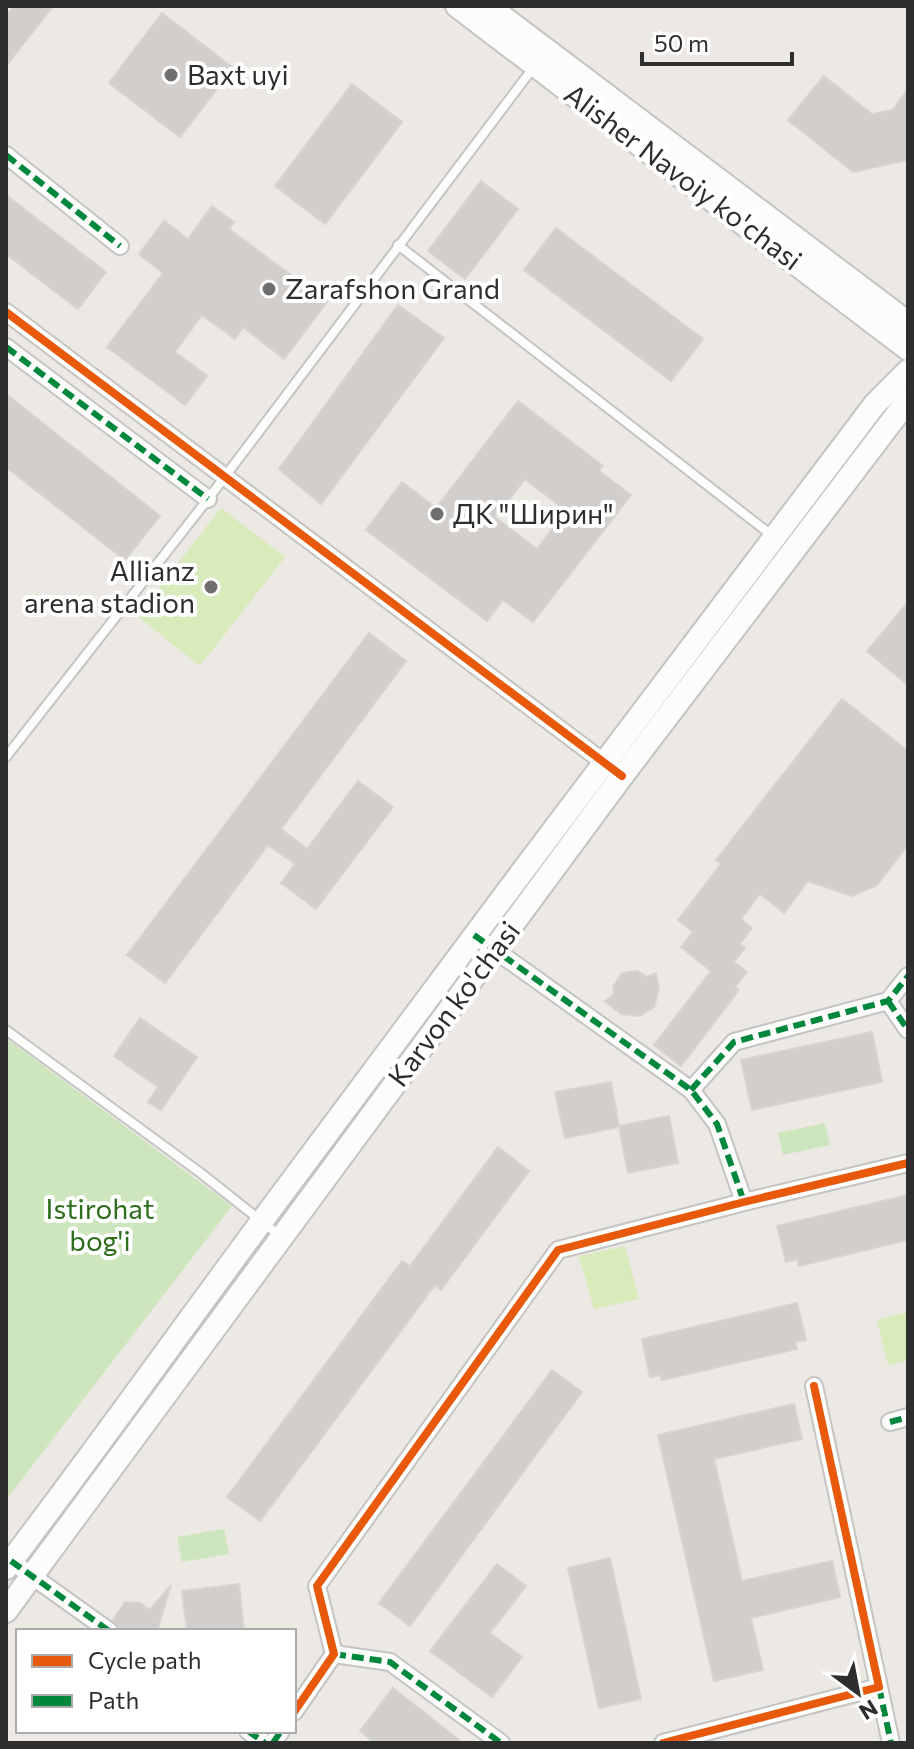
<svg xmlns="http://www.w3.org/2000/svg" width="914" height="1749" font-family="Commissioner,sans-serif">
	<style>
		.green { fill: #cee6be }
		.pitch { fill: #d9eabb }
		.building { fill: #d1cecb; stroke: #d7d4d0; stroke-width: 2; fill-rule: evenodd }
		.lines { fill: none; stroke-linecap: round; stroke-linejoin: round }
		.service-casing { stroke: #c5c4c5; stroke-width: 12 }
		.minor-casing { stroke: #c5c4c5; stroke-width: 20 }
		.secondary-casing { stroke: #c5c4c5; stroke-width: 26 }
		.service { stroke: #fcfcfb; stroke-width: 8 }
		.minor { stroke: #fcfcfb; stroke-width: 16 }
		.secondary { stroke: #fcfcfb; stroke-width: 22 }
		.quiet { stroke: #00873e; stroke-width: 6; stroke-dasharray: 12 6; stroke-linecap: butt }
		.cycleway-casing { stroke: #fff; stroke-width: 13 }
		.cycleway { stroke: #e8590c; stroke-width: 8 }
		.poi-dot { fill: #706f6e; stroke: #fff; stroke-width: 3 }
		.labels { text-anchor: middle; stroke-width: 8; stroke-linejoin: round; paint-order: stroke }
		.poi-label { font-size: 28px; fill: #2e2e2e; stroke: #fff; text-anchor: start }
		.street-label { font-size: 28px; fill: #2e2e2e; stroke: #fff }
		.park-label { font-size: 28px; fill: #2c6e1b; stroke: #fff }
	</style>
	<rect width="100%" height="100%" fill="#ece8e4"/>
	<g class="green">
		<path d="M6,1038L232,1206L6,1500Z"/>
		<path d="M825,1123L830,1145L783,1155L778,1133Z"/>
		<path d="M224,1529L229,1554L182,1562L177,1537Z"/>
	</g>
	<g class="pitch">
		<path d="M221,508L285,557L200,666L137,616Z"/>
		<path d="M625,1246L639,1299L594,1309L579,1256Z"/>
		<path d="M908,1312V1360L888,1365L877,1320Z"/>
	</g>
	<g class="building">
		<path d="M14,6H53L6,66V16Z"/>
		<path d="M162,13L233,68L180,137L109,83Z"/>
		<path d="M824,76L872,114L893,110L908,88V160L853,172L788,120Z"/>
		<path d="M352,84L402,122L325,224L275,186Z"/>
		<path d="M481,181L518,209L465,279L428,251Z"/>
		<path d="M6,195L106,272L78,309L6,254Z"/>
		<path d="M212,206L234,222L229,229L327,302L284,359L243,327L235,339L202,315L175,352L207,376L185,405L107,347L163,273L139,254L164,221L188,239Z"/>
		<path d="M556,228L703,339L671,381L524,270Z"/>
		<path d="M398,305L444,338L321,504L279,469Z"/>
		<path d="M6,394L160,516L125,560L6,467Z"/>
		<path d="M518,401L603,466L599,471L631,495L533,622L503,600L487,621L366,530L402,482L436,508ZM525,479L566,511L537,549L495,517Z"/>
		<path d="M908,602V685L867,651Z"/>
		<path d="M369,633L406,661L281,829L307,849L358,781L393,807L316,909L281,883L295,864L268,845L165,983L127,955Z"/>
		<path d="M842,699L908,751V845L877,885L852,896L808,881L784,913L760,894L741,919L752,928L740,944L745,948L734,962L747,972L735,987L739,990L681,1066L654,1045L711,971L681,947L693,932L678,920L721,864L716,860Z"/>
		<path d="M637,971L647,977L656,973L659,989L654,1007L640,1016L621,1014L605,1001L613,995L614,985L622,973Z"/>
		<path d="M140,1018L197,1057L161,1110L148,1102L158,1087L114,1056Z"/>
		<path d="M872,1032L882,1082L752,1110L741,1060Z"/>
		<path d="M611,1082L619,1126L669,1116L678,1163L628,1173L619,1127L565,1138L555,1092Z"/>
		<path d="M498,1147L529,1171L441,1290L435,1285L260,1521L227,1497L402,1261L410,1266Z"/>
		<path d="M908,1195V1240L799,1266L797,1259L786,1262L777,1226Z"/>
		<path d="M797,1303L806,1340L795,1342L797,1349L662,1380L660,1375L650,1377L642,1339Z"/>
		<path d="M552,1370L582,1392L410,1626L379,1603Z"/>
		<path d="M794,1404L802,1439L714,1459L742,1581L832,1561L840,1597L751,1618L763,1670L714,1681L658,1435Z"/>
		<path d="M610,1558L641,1699L599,1708L568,1568Z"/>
		<path d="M497,1564L526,1586L490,1633L522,1657L492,1697L430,1651Z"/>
		<path d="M239,1584L244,1631H187L182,1591Z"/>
		<path d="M171,1585L157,1631H123L113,1620L125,1602L140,1603L150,1610Z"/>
		<path d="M393,1688L463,1743H375L360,1731Z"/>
	</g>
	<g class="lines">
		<defs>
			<g id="service">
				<path d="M398,245L774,537"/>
				<path d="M6,757L208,499L533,68"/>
				<path d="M6,1030L202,1174L280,1236"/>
			</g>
			<g id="minor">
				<path d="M6,155L120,246"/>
				<path d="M6,312L622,776"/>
				<path d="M6,347L208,499"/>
				<path d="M474,935L691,1090L717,1124L744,1202"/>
				<path d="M888,1001L908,1030"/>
				<path d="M691,1090L734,1042L888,1001L908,976"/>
				<path d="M890,1422L908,1417"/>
				<path d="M11,1561L109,1631"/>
				<path d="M334,1654L390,1662L501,1743"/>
				<path d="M879,1687L891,1743"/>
				<path d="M294,1712L334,1654L317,1586L558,1250L744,1202L908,1163"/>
				<path d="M248,1731L265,1743"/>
				<path d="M273,1743L281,1731"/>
				<path d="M663,1743L879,1687L814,1386"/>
			</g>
			<g id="secondary">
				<path d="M457,6L908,349"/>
				<path d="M488,6L908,323"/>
				<path d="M6,1568C102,1442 193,1313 288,1186C482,924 678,664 875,404L908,371"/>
				<path d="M6,1611L622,776L908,400"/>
			</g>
		</defs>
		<use href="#service" class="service-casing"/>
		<use href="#minor" class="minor-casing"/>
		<use href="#secondary" class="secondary-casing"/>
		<use href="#service" class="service"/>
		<use href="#minor" class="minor"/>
		<use href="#secondary" class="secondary"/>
		<g class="quiet">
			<path d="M6,155L120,246"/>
			<path d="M6,347L208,499"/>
			<path d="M474,935L691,1090L717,1124L744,1202"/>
			<path d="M888,1001L908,1030"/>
			<path d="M691,1090L734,1042L888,1001L908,976"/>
			<path d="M890,1422L908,1417"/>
			<path d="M11,1561L109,1631"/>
			<path d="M334,1654L390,1662L501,1743"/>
			<path d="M879,1687L891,1743"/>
			<path d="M248,1731L265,1743"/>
			<path d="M273,1743L281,1731"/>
		</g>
		<defs>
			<g id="cycleway">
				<path d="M6,312L622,776"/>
				<path d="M294,1712L334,1654L317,1586L558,1250L744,1202L908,1163"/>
				<path d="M663,1743L879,1687L814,1386"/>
			</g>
		</defs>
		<use href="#cycleway" class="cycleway-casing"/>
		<use href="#cycleway" class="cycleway"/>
	</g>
	<g class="poi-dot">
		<circle cx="171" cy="75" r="8"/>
		<circle cx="269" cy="289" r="8"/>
		<circle cx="437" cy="514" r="8"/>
		<circle cx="211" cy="587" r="8"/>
	</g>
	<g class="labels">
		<g class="poi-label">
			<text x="187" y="85">Baxt uyi</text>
			<text x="285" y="299">Zarafshon Grand</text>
			<text x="453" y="524">ДК "Ширин"</text>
			<text x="195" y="581" text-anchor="end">Allianz<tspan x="195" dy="32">arena stadion</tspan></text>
		</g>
		<g class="street-label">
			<text transform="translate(683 177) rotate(37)" y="10">Alisher Navoiy ko'chasi</text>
			<text transform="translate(454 1004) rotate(-53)" y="10">Karvon ko'chasi</text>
		</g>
		<g class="park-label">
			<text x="100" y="1219">Istirohat<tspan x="100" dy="32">bog'i</tspan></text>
		</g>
	</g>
	<rect width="914" height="1749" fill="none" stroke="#2e2e2e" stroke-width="16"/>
	<rect x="16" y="1629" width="280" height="104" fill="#ffffff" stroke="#ababab" stroke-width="2"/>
	<rect x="32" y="1655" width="40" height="12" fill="#e8590c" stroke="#ababab" stroke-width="2"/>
	<text x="88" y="1669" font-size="24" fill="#2e2e2e">Cycle path</text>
	<rect x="32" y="1695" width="40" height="12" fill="#00873e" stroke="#ababab" stroke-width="2"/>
	<text x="88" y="1709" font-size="24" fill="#2e2e2e">Path</text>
	<g transform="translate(858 1693) rotate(148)" stroke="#ffffff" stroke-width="6" paint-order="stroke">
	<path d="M0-6L14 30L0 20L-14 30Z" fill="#2e2e2e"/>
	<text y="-12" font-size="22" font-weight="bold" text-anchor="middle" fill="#2e2e2e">N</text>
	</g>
	<path d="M642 52v12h150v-12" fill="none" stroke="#2e2e2e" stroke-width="4"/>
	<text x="654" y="52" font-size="24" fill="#2e2e2e" stroke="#ffffff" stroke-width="6" paint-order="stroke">50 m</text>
</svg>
